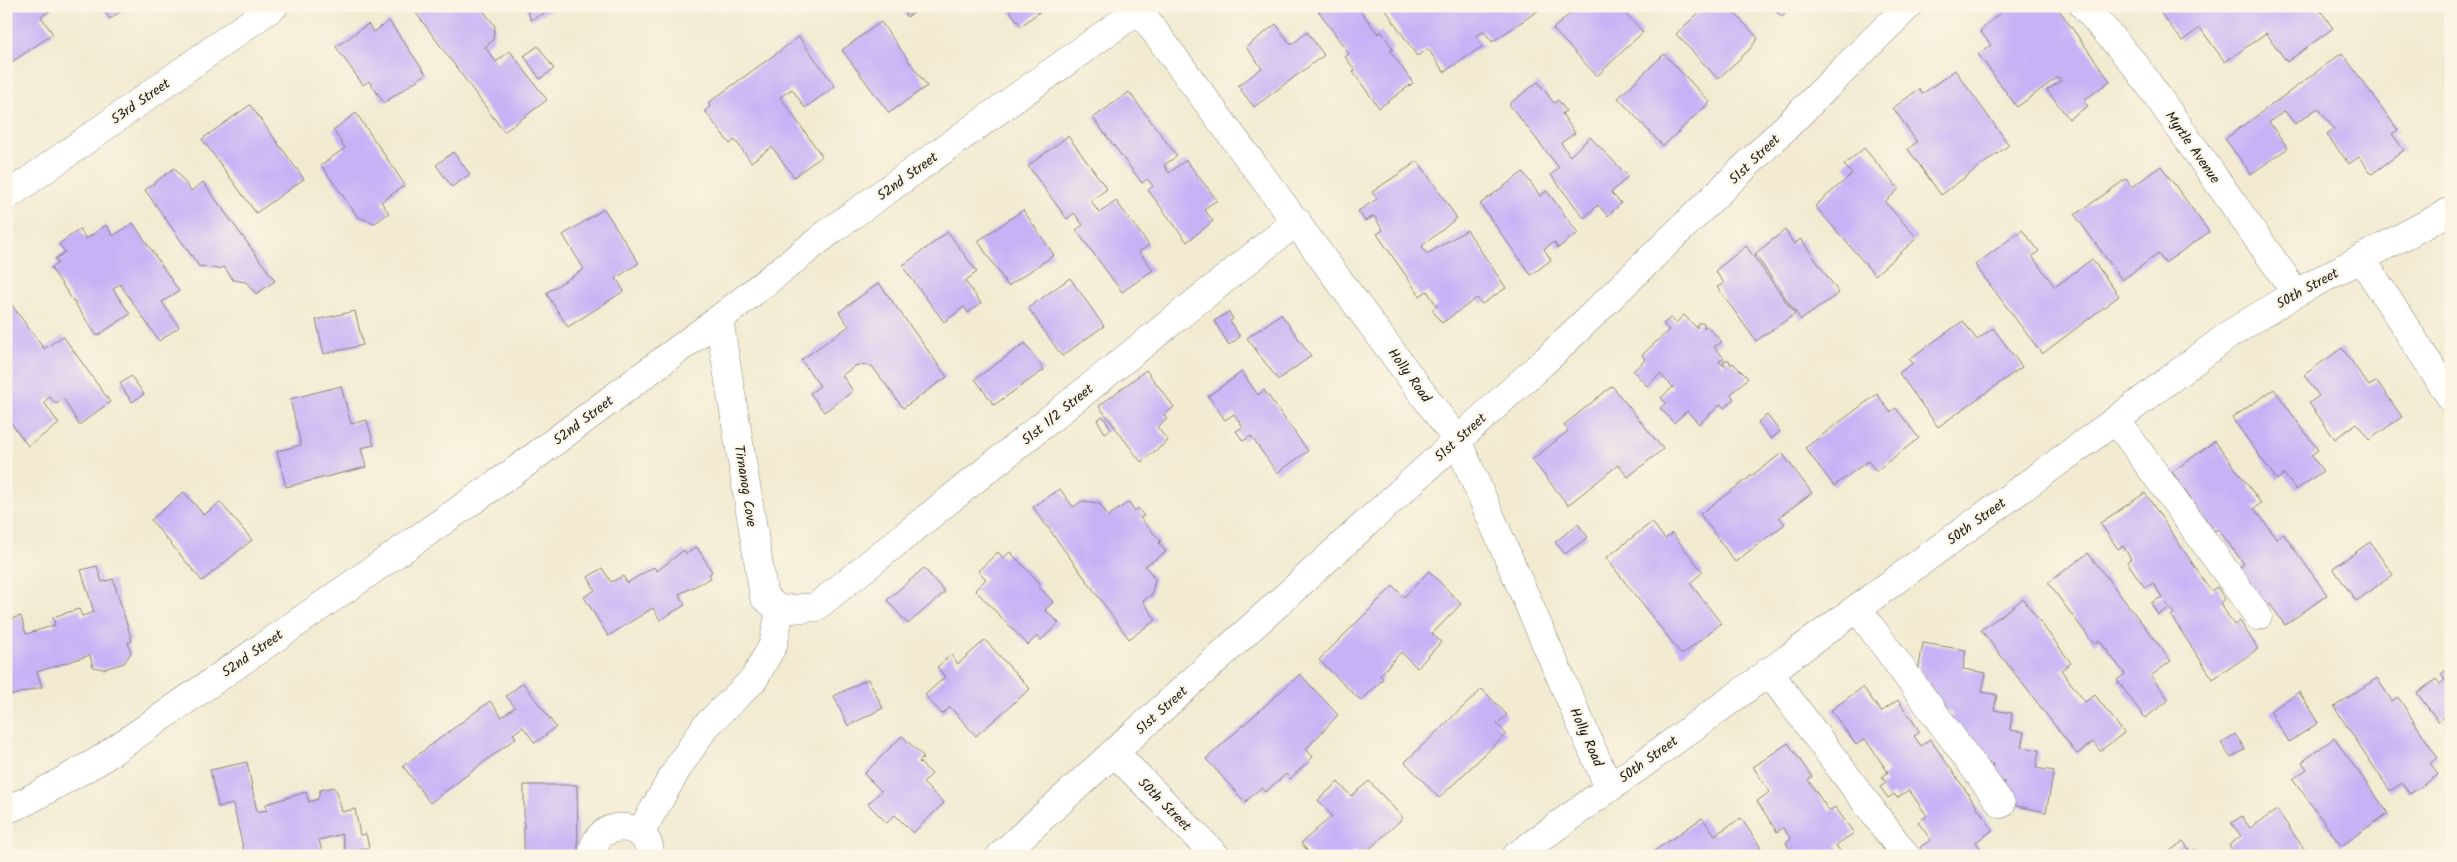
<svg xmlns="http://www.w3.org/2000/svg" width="2457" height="862" font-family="Kalam,sans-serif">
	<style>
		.building { fill: #c8b2f6 }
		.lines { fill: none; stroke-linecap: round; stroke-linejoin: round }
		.minor-casing { stroke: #878477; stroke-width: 29 }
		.minor { stroke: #fff; stroke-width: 28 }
		.labels { text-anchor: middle; stroke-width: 4.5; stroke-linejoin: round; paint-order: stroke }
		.street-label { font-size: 14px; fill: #1c1c1c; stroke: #fcf5e5 }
	</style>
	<rect width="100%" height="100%" fill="#fcf5e5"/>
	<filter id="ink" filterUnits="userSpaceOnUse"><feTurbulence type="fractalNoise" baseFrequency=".02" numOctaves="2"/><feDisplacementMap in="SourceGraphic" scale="10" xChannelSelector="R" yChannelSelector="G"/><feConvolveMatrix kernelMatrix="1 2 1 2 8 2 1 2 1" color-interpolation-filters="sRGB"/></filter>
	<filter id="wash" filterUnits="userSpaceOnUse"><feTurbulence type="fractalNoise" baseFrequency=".0096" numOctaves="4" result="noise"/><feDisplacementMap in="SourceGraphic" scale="20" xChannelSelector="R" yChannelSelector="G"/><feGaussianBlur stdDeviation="1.12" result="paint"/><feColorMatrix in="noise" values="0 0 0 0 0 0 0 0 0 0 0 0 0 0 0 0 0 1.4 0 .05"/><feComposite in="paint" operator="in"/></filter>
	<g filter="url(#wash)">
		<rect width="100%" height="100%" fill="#f2ebd2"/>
		<g id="blocks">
			<g class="building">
				<path d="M6,6H56L41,17L53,34L6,66Z"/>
				<path d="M101,6H128L110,19Z"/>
				<path d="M411,6H480L495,26L493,40L485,47L496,62L510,51L547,100L504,132Z"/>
				<path d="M525,6H560L561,7L553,9L531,20Z"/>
				<path d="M900,6H924L907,17Z"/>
				<path d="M1006,6H1047L1021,26Z"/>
				<path d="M1315,6H1357L1378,34L1381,31L1393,49L1390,51L1413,83L1379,108L1353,72L1355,70L1345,57L1349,54Z"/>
				<path d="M1383,6H1545L1492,42L1484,31L1476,36L1483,46L1444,72L1428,49L1417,56Z"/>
				<path d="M1578,6H1618L1643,32L1597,76L1553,29Z"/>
				<path d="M1706,6H1728L1758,38L1749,50L1718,79L1676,34Z"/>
				<path d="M1771,6H1793L1782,17Z"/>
				<path d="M2008,6H2056L2110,81L2083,101L2088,106L2069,119L2047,90L2061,81L2058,77L2017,107L1978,54L1991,45L1980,31Z"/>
				<path d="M2168,6H2317L2333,28L2287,62L2266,33L2225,62L2200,28L2182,41L2160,12Z"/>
				<path d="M389,21L426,74L384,103L369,81L363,85L336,47L368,24L374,32Z"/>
				<path d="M881,22L927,86L889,113L842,50Z"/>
				<path d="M1276,24L1291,45L1307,32L1324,55L1254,107L1238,86L1262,68L1246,47Z"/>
				<path d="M799,37L835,86L805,108L792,89L780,97L822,156L794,177L772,147L751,162L735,140L730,144L705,111L710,106L708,103Z"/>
				<path d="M538,46L554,69L540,79L524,56Z"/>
				<path d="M2342,53L2398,130L2392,134L2404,150L2372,174L2359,157L2349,164L2327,135L2334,129L2318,108L2295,124L2285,111L2269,122L2288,148L2251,174L2225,139Z"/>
				<path d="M1664,54L1710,102L1663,146L1618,98Z"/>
				<path d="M1955,70L2009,145L1941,195L1908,149L1917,142L1893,108L1919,89L1922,94Z"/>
				<path d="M1538,82L1554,103L1558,100L1566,111L1562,114L1575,133L1561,143L1570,156L1590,137L1628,176L1611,193L1621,203L1608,216L1598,205L1584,218L1551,175L1559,168L1509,104Z"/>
				<path d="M1129,92L1177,156L1164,165L1169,173L1186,160L1217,200L1204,209L1213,221L1187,242L1148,190L1153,186L1147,179L1142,183L1093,118Z"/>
				<path d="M250,105L304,179L256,213L202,139Z"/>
				<path d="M356,113L405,185L381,202L389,213L375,223L358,217L321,165L345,148L333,130Z"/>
				<path d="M1068,136L1107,189L1091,201L1099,213L1116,201L1149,245L1139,252L1153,270L1122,292L1076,230L1083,225L1074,213L1067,219L1028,166Z"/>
				<path d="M1864,148L1899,189L1885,202L1917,238L1875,275L1815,206L1852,174L1844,165Z"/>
				<path d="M453,152L470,174L452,187L436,165Z"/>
				<path d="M1418,161L1457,218L1422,246L1427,254L1467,230L1506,288L1482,304L1477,298L1442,323L1432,310L1437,306L1427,291L1420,296L1377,234L1383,230L1374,216L1365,221L1358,211L1377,199L1372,192Z"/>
				<path d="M2161,166L2209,232L2165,263L2158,254L2122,280L2075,215L2126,179L2132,187Z"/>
				<path d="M174,168L191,191L203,182L275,281L256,294L246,282L233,280L224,267L219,269L199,266L145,190Z"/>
				<path d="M1523,172L1540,196L1547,191L1578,233L1558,248L1554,242L1544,249L1551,260L1531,275L1480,204Z"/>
				<path d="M604,209L639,263L616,278L624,291L568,327L546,293L584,269L563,235Z"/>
				<path d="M1023,210L1054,255L1008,286L978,241Z"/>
				<path d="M133,223L179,291L162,302L179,327L159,341L120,284L113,289L130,314L97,336L51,268L58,263L55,259L65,252L59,244L80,229L86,239L106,225L113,236Z"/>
				<path d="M1785,230L1794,244L1801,239L1839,293L1801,320L1755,254Z"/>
				<path d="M2022,230L2039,251L2032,256L2055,287L2092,259L2119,296L2042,354L1975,265Z"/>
				<path d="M948,232L977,272L965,281L981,303L968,313L964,307L944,322L902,266Z"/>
				<path d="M1746,246L1795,314L1756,341L1717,287L1724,283L1715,271Z"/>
				<path d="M1070,278L1104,326L1062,356L1028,308Z"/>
				<path d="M879,283L947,377L903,408L872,366L857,365L842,375L853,391L824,412L810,393L820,386L801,360L849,326L839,312Z"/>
				<path d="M6,297L44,349L63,336L110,402L79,425L64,399L56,404L50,397L44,402L59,424L28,446L6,416Z"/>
				<path d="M355,311L363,345L324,354L316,320Z"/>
				<path d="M1229,312L1233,319L1230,321L1240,337L1229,345L1214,321Z"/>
				<path d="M1281,314L1311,356L1278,380L1247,338Z"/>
				<path d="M1684,315L1697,328L1698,323H1704V328L1707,326L1722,342L1714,347L1724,358L1719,361L1724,366V360H1729L1731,365L1733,363L1748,378L1731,394L1734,399L1724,408L1721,404L1699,424L1687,411L1674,423L1660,408L1666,403L1661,398L1673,387L1660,374L1647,386L1633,371L1645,360L1642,355L1669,330L1663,324L1670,318L1676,323Z"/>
				<path d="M1963,321L1977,340L1993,328L2022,367L1938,427L1899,373L1913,363L1909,359Z"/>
				<path d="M1025,343L1044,370L994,405L975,379Z"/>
				<path d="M2342,348L2369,386L2377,381L2402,417L2369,440L2357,423L2335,439L2309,403L2319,396L2304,375Z"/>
				<path d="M1146,370L1174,407L1164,415L1167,419L1157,427L1168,441L1141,462L1099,406Z"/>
				<path d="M1242,372L1258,395L1264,390L1308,451L1277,473L1251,436L1243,441L1236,431L1243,427L1234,414L1225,420L1208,396Z"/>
				<path d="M131,376L144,394L132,402L120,384Z"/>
				<path d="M341,386L351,424L367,420L374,445L361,448L366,467L286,487L277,451L301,445L290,399Z"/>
				<path d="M1612,386L1663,449L1628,477L1618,465L1568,505L1532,460L1568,431L1564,425Z"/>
				<path d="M2274,389L2318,450L2311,455L2323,471L2296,490L2284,474L2277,480L2232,418Z"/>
				<path d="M1877,394L1890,412L1896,408L1919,438L1876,471L1868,461L1834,486L1805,448Z"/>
				<path d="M1767,415L1780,432L1771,439L1758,422Z"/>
				<path d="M1103,416L1111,429L1105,433L1097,420Z"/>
				<path d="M2215,441L2261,503L2254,508L2257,512L2276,538L2283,533L2327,595L2285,625L2270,604L2266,607L2238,568L2244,564L2218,529L2214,531L2172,472Z"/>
				<path d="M1782,453L1812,493L1779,517L1785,524L1735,562L1700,514Z"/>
				<path d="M1060,489L1073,507L1082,501L1099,503L1108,516L1129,502L1135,511L1138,508L1144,516L1140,518L1161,541L1159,543L1166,552L1145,566L1155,579L1152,594L1143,601L1156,620L1129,639L1033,507Z"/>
				<path d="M184,492L204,515L220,502L252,540L202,581L151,520Z"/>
				<path d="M2145,493L2211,591L2217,587L2225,599L2220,603L2234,625L2240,621L2258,649L2213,679L2171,616L2174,614L2166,603L2169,608L2158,615L2151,603L2162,597L2153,583L2145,588L2127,562L2131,559L2123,546L2118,549L2100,523Z"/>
				<path d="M1652,522L1665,539L1672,533L1703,572L1690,583L1721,623L1682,655L1606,558Z"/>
				<path d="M1578,524L1588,537L1565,554L1555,542Z"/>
				<path d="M2370,542L2393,575L2356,601L2333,568Z"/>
				<path d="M697,547L712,572L709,574L711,578L679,594L685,605L660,620L653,608L608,636L584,597L595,590L588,577L602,568L611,582L623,576L627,583L654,567L657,571L684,550L686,554Z"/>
				<path d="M998,552L1003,558L1010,552L1040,583L1038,586L1053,602L1045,610L1059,623L1041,640L1037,636L1028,645L975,590L986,579L978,571Z"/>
				<path d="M2088,553L2171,661L2151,676L2169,700L2145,718L2117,680L2125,674L2099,640L2094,644L2048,583Z"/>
				<path d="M97,566L102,582L113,579L132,641L128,642L131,653L124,663L104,669L93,667L90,655L37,672L42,687L12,695L6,676V620L21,616L26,634L55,625L53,617L79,609L82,616L94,612L81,570Z"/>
				<path d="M924,568L945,592L908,624L887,600Z"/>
				<path d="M1429,571L1461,604L1432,634L1441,642L1417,668L1401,652L1380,675L1383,679L1361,701L1319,660L1393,586L1404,597Z"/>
				<path d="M2023,599L2071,663L2061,670L2085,702L2095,695L2124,733L2100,751L2093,742L2077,754L1981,630Z"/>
				<path d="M985,640L1030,689L976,736L950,707L942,714L925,695L945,677L937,667L951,655L958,664Z"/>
				<path d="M1923,643L1966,650L1963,669L1986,673L1982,692L1997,695L1994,710L2012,713L2010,730L2024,732L2021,747L2039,750L2036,768L2054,771L2046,812L2002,803L2005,782L1990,779L1993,764L1978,762L1950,723L1952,713L1936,710L1938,695L1923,692L1916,684Z"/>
				<path d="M2451,667V712L2438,721L2417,693L2436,679L2440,684L2445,680L2441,674Z"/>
				<path d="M1300,674L1338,715L1306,749L1313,757L1290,779L1286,774L1265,792L1261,788L1245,802L1206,759Z"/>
				<path d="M2377,678L2392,701L2398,697L2438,758L2430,763L2438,775L2410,794L2402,783L2390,791L2334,707Z"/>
				<path d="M868,679L883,708L848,726L834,696Z"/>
				<path d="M523,683L556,727L535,743L523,727L513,734L516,738L430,803L403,766L490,701L502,717L515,707L506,696Z"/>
				<path d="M1863,687L1881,712L1898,700L1920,732L1914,736L1921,746L1930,739L1993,830L1976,842L1985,856H1926L1920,847L1931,840L1918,822L1927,816L1909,790L1897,798L1894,794L1888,798L1880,787L1886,783L1882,777L1888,772L1865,739L1856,745L1831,710Z"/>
				<path d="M1482,689L1507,715L1497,724L1506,734L1439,798L1405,762Z"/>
				<path d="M2299,692L2318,723L2289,742L2270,711Z"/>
				<path d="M2235,734L2245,749L2231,758L2221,743Z"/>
				<path d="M902,736L924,757L919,762L932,774L923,783L944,803L913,833L895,815L887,823L868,804L881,791L864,774Z"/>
				<path d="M2334,738L2388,813L2341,846L2293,779L2307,769L2302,762Z"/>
				<path d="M1788,743L1812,777L1808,780L1829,811L1835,807L1854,833L1836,845L1843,856H1794L1786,843L1791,839L1783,828L1777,832L1757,801L1770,792L1753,767Z"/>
				<path d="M247,762L257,812L267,810L266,804L306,792L309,802L318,799L320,790L333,787L337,792L342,812L355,809L360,835L366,834L369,847L346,855L342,834L319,840L322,852L304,856H245L233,804L218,807L210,770Z"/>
				<path d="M1369,781L1403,818L1362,856L1355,851L1350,856H1312L1301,843L1332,816L1318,800L1338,782L1351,796Z"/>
				<path d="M524,785H577L578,856H522L524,853Z"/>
				<path d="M2277,810L2309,856H2236L2229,845L2241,836L2231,823L2242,816L2250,828Z"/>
				<path d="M1702,818L1715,835L1741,818L1761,848L1749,856H1651L1650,854Z"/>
				<path d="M2183,841L2191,852L2195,849L2200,856H2172L2169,852Z"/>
			</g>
		</g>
	</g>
	<g filter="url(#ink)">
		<use href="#blocks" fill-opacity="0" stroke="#878477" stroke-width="1"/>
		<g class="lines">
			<defs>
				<g id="minor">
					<path d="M1136,6L1457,440L1609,788"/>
					<path d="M2084,6L2136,66L2296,293"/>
					<path d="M6,197L274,6"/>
					<path d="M2361,258L2451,398"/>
					<path d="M719,319L764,597L780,610L816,607L1297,221"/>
					<path d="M2116,420L2258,616"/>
					<path d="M1857,608L2001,804"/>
					<path d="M1768,671L1906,856"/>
					<path d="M1114,752L1216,856"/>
					<path d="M6,810L27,801L100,760L515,471L719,319L833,229L1144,6"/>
					<path d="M640,833L679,766L705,727L754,679L773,645L780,610"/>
					<path d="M593,856C592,818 651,818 650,856"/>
					<path d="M1000,856L1548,358L1783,130L1908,6"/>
					<path d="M1516,856L2116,420L2230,334L2296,293L2451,211"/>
				</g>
			</defs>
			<use href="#minor" class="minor-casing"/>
			<use href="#minor" class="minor"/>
		</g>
	</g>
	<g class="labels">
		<g class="street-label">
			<text transform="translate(140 101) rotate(-35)" y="5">53rd Street</text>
			<text transform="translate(2193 147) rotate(55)" y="5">Myrtle Avenue</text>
			<text transform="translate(1754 159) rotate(-44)" y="5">51st Street</text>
			<text transform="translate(907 176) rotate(-36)" y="5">52nd Street</text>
			<text transform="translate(2307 288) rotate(-29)" y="5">50th Street</text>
			<text transform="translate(1410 375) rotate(54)" y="5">Holly Road</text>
			<text transform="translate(1057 414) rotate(-39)" y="5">51st 1/2 Street</text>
			<text transform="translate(583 420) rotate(-37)" y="5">52nd Street</text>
			<text transform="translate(1460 437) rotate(-42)" y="5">51st Street</text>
			<text transform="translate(746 486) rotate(81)" y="5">Tirnanog Cove</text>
			<text transform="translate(1976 521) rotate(-36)" y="5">50th Street</text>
			<text transform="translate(252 653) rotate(-35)" y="5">52nd Street</text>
			<text transform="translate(1161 710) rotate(-42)" y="5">51st Street</text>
			<text transform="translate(1587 737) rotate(66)" y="5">Holly Road</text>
			<text transform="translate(1648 759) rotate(-36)" y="5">50th Street</text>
			<text transform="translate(1165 804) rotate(45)" y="5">50th Street</text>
		</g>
	</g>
	<rect width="2457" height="862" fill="none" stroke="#fcf5e5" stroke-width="25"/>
</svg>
